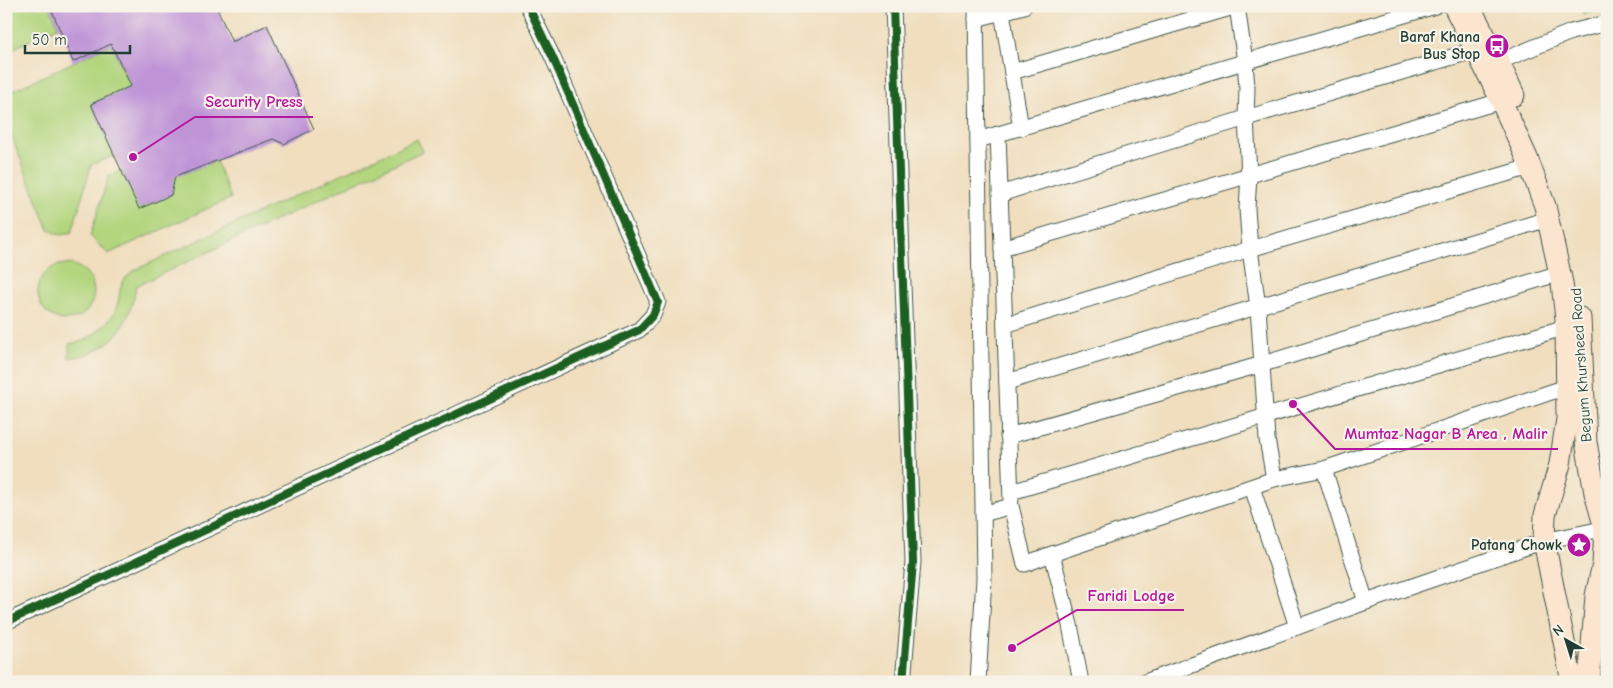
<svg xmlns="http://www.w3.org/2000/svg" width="1613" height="688" font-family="'Comic Neue',sans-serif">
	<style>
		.green { fill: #b2d57e; stroke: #688959 }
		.building { fill: #bf94d7 }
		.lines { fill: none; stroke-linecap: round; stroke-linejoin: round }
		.minor-casing { stroke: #3e5549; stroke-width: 17 }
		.secondary-casing { stroke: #3e5549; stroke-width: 23 }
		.minor { stroke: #fff; stroke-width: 15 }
		.secondary { stroke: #fce5cf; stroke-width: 21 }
		.cycleway-casing { stroke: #f7f3e8; stroke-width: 11 }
		.cycleway { stroke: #1b5e20; stroke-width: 8 }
		.labels { text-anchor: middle; stroke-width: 4.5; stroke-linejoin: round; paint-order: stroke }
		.poi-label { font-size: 15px; font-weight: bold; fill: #1f3d34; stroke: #f7f3e8; text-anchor: end }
		.street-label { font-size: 15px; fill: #1f3d34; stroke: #f7f3e8 }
		.leader { fill: none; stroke: #b5179e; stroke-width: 2 }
		.callout-dot { fill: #b5179e; stroke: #f7f3e8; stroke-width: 2 }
		.callout-label { font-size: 16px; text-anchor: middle; font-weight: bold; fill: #b5179e; stroke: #f7f3e8; stroke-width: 4.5; stroke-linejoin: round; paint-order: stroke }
	</style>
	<rect width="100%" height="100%" fill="#f7f3e8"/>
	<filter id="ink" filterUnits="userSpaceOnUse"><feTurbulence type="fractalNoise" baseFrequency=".02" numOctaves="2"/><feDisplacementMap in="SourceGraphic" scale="10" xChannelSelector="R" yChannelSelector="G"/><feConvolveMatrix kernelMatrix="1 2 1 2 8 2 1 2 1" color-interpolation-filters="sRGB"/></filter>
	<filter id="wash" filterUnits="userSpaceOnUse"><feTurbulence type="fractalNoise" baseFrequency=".0096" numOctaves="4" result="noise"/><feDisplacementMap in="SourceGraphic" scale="20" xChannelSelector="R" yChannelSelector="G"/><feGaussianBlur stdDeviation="1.12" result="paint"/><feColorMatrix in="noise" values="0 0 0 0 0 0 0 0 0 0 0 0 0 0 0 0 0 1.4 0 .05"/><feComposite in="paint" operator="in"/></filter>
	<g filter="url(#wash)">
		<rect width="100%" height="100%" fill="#f0debe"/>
		<g class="green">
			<path d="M6,6H50L58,27L6,52Z"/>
			<path d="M1581,6H1607V8L1583,14Z"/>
			<path d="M111,44L131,86L91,104L115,155L91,165L72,232L61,235L49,230L6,123V94Z"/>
			<path d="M417,139L423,151L136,286C130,325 111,353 69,358V344C74,343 80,342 85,340C93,336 112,319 115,311C123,292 115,284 135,270Z"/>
			<path d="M216,161L231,198L108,254L90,236L109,176L122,170L139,209L171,195L175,177Z"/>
			<circle cx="66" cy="292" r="28"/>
		</g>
		<g id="blocks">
			<path class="building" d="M50,6H216L232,42L267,25L314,129L284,144L273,139L175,177L171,195L139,209L91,104L131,86L111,44L73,62Z"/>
		</g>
	</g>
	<g filter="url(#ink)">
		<use href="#blocks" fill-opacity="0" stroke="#3e5549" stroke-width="1"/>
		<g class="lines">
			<defs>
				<g id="minor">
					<path d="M893,6L913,562L903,682"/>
					<path d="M976,6L984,578L978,682"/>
					<path d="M1237,6L1245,62L1247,88L1246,118L1249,175L1247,209L1250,249L1258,307L1267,439L1274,479"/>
					<path d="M1002,12L1021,128"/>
					<path d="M976,19L1024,6"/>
					<path d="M1491,65L1571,32L1607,23"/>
					<path d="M1012,72L1237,6"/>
					<path d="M998,134L1011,500"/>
					<path d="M978,140L1435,6"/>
					<path d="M1000,194L1246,118L1476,50"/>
					<path d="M1002,248L1501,101"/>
					<path d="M1005,325L1250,249L1530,167"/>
					<path d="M1007,382L1548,219"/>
					<path d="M1008,436L1263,364L1560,273"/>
					<path d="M1324,469L1366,602"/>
					<path d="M1252,487L1297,627"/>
					<path d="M1011,492L1566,327"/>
					<path d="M983,514L1011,506L1025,564L1052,554L1274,479L1324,469L1566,387"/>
					<path d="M1052,554L1070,625L1081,682"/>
					<path d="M6,622L639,330L653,315L658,302L553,58L528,6"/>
					<path d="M1145,682L1366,602L1544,541L1607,528"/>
				</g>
				<g id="secondary">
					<path d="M1454,6L1498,94L1527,158L1545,206L1562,283L1566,319L1567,419L1560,464L1545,515L1544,541L1570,672L1571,682"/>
					<path d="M1473,13L1498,61L1514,95"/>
					<path d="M1580,318L1586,442L1595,493L1605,528L1603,564L1596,596L1589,682"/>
				</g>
			</defs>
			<use href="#minor" class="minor-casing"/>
			<use href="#secondary" class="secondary-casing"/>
			<use href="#minor" class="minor"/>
			<use href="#secondary" class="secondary"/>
			<defs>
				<g id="cycleway">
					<path d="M893,6L913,562L903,682"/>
					<path d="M6,622L639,330L653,315L658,302L553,58L528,6"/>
				</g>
			</defs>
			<use href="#cycleway" class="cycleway-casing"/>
			<use href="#cycleway" class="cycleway"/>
		</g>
	</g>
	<defs>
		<symbol id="bus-disc" viewBox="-11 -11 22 22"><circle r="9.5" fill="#b5179e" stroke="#f7f3e8"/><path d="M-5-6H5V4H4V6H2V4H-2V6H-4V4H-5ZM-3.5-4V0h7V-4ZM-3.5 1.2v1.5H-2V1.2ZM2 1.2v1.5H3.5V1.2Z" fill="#fff"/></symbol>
		<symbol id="sight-disc" viewBox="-11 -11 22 22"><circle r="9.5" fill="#b5179e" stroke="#f7f3e8"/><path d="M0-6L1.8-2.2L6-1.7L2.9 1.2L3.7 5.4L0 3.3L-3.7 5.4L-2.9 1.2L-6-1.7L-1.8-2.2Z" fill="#fff"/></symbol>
	</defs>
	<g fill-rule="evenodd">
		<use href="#bus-disc" x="1483" y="32" width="28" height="28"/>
		<use href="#sight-disc" x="1565" y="531" width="28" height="28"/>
	</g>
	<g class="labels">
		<g class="poi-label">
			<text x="1480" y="42">Baraf Khana<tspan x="1480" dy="17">Bus Stop</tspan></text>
			<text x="1562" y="550">Patang Chowk</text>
		</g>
		<g class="street-label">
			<text transform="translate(1581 365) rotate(-94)" y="5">Begum Khursheed Road</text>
		</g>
	</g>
	<path class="leader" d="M133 157L195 117H313M1293 404L1335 449H1558M1012 648L1077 610H1184"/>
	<g class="callout-dot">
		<circle cx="133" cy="157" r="5"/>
		<circle cx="1293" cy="404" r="5"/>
		<circle cx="1012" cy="648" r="5"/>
	</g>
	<g class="callout-label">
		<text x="254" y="107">Security Press</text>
		<text x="1446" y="439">Mumtaz Nagar B Area , Malir</text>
		<text x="1131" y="601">Faridi Lodge</text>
	</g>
	<rect width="1613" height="688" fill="none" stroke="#f7f3e8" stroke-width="25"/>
	<g transform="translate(1566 640) rotate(321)" stroke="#f7f3e8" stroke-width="4" paint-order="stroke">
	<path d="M0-4L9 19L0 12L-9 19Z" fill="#1f3d34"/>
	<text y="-8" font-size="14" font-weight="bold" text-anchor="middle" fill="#1f3d34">N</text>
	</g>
	<path d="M25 45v8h105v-8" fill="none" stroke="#1f3d34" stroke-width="2.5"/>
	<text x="32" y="45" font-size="15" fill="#1f3d34" stroke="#f7f3e8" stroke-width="4" paint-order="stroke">50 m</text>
</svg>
